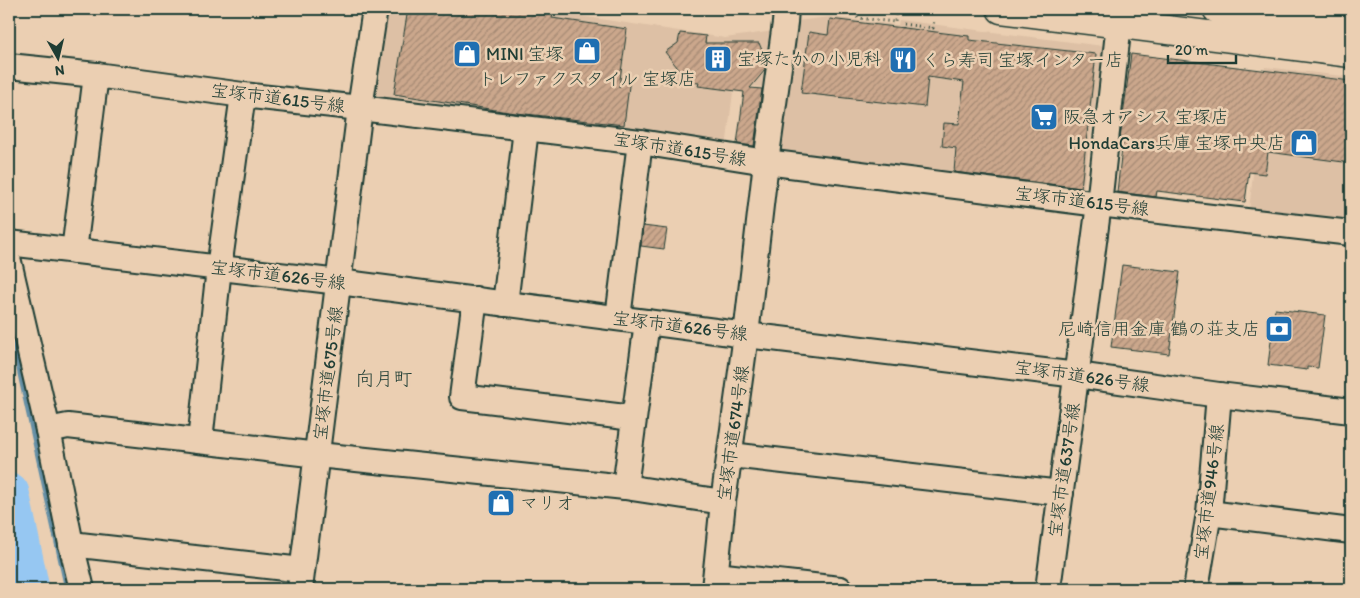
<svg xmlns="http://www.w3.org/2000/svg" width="1360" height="598" font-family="Itim,'Klee One',sans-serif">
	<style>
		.built { fill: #ddc0a5 }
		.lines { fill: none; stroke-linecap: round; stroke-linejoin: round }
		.stream { stroke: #6690a6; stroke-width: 7 }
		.river { stroke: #96c7f2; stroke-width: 41 }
		.building { fill: url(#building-hatch); stroke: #1f3d34 }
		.minor-casing { stroke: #1f3d34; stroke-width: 28 }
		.highway-casing { stroke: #1f3d34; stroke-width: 31 }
		.path { stroke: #1f3d34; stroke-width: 3; stroke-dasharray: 1 4; stroke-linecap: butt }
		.minor { stroke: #ebcfb2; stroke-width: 24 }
		.highway { stroke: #ebcfb2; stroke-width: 28 }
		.labels { text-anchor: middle; stroke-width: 5; stroke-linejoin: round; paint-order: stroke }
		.poi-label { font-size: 18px; fill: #1f3d34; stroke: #ebcfb2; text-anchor: start }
		.street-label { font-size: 18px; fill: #1f3d34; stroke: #ebcfb2 }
		.neighbourhood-label { font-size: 19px; fill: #1f3d34; stroke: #ebcfb2 }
	</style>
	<defs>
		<pattern id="building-hatch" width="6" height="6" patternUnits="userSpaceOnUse" patternTransform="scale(1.25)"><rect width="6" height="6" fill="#cba78c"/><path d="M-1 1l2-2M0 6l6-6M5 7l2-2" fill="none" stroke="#a48973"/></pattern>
	</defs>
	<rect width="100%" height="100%" fill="#ebcfb2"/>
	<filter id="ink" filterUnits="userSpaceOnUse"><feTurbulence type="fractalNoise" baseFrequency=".02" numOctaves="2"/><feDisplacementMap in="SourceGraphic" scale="10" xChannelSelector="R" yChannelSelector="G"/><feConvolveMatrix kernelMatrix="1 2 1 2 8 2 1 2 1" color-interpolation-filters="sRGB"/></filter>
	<g filter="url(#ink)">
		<g class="built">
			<path d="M388,9H534L725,38L774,31L767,88L734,84L726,148L385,104L377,95Z"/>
			<path d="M829,17L898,25L899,20L1103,46L1083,192L786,155L780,150L797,21Z"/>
			<path d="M1265,67L1351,77V221L1249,210Z"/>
		</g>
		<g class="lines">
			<path class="stream" d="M9,319L68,589"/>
			<path class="river" d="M9,493L29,589"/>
		</g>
		<g class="building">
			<path d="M408,9H511L553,15L552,18L627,29L619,87L630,78L624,125L508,112L394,94Z"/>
			<path d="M830,19L969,36V40L1096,54L1081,188L954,172L956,148L942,146L944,123L959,124L964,82L928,77L925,107L801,93L809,32L828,35Z"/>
			<path d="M680,33L706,36L705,43H759L766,60L765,70L750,88L762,89L754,146L737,144L744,92L698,86L699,83L689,82L665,52L678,43Z"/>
			<path d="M1131,54L1351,81V163L1268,152L1265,174L1249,172L1245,202L1157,191L1156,197L1117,192L1123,139H1120Z"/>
			<path d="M643,226L667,229L664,249L641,246Z"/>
			<path d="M1122,265L1180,272L1169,354L1111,347Z"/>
			<path d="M1275,309L1325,315L1318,368L1307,367V370L1268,365Z"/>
		</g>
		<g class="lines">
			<defs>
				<g id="minor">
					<path d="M9,66L96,75L243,95L360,108L640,142L766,162L1099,204L1351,233"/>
					<path d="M9,243L339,282L746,335L1077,375L1219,395L1351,411"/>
					<path d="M74,251L96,75"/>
					<path d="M9,262L48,430L71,544L82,589"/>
					<path d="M475,299L462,397L633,418"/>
					<path d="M505,304L526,129"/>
					<path d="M618,318L640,142"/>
					<path d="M48,430L68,426L318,455L625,487L723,502"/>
					<path d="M200,441L219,268L243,95"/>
					<path d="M731,455L1061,493"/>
					<path d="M625,487L647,322"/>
					<path d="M1209,513L1351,531"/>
					<path d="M71,544L302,570"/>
					<path d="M716,575L840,589"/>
					<path d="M300,589L360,108L375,9"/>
					<path d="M714,589L723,502L746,335L766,162L785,23L786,9"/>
					<path d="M1048,589L1099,204L1119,23"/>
					<path d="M1196,589L1209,513L1219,395"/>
				</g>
				<g id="highway">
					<path d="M1001,9L1351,53"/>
					<path d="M1217,9L1351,26"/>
				</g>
			</defs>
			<use href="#minor" class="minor-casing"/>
			<use href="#highway" class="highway-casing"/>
			<g class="path">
				<path d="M850,10L858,18L895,22L896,9"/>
				<path d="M902,28V24L933,28L934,19"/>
			</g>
			<use href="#minor" class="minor"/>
			<use href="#highway" class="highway"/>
		</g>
	</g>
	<defs>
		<symbol id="shop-square" viewBox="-11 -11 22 22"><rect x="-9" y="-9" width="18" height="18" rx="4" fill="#1f6fb2" stroke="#ebcfb2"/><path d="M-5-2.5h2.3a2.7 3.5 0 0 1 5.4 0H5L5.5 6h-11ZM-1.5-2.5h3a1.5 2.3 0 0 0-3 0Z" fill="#fff"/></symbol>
		<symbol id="building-square" viewBox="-11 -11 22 22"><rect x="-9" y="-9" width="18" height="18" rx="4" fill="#1f6fb2" stroke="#ebcfb2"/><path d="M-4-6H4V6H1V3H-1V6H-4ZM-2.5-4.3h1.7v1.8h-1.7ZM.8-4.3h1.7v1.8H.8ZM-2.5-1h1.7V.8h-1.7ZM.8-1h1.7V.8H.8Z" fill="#fff"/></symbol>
		<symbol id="restaurant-square" viewBox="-11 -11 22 22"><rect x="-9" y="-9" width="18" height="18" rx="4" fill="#1f6fb2" stroke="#ebcfb2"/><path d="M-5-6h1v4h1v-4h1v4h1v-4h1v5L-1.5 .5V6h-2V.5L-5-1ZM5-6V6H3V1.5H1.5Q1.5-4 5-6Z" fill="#fff"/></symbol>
		<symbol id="supermarket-square" viewBox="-11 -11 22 22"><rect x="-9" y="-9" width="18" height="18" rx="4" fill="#1f6fb2" stroke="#ebcfb2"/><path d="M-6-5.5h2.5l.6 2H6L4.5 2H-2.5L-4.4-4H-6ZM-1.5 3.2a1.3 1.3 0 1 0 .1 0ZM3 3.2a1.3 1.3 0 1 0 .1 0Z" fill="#fff"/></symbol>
		<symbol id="bank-square" viewBox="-11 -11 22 22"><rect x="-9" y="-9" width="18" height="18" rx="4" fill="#1f6fb2" stroke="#ebcfb2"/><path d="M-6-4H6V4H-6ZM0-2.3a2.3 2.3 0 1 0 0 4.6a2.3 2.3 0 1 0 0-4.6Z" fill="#fff"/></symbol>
	</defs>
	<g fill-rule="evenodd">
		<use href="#shop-square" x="571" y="35" width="32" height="32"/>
		<use href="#shop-square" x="451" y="38" width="32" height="32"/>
		<use href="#building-square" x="702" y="43" width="32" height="32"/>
		<use href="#restaurant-square" x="887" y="44" width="32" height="32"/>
		<use href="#supermarket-square" x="1028" y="101" width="32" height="32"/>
		<use href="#shop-square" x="1288" y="127" width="32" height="32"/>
		<use href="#bank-square" x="1263" y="313" width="32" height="32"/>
		<use href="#shop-square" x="485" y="487" width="32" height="32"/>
	</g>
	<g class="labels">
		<g class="poi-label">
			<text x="486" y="60">MINI 宝塚</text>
			<text x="737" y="65">宝塚たかの小児科</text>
			<text x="922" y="66">くら寿司 宝塚インター店</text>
			<text x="587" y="85" text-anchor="middle">トレファクスタイル 宝塚店</text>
			<text x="1063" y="123">阪急オアシス 宝塚店</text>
			<text x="1285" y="149" text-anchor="end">HondaCars兵庫 宝塚中央店</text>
			<text x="1260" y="335" text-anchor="end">尼崎信用金庫 鶴の荘支店</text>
			<text x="520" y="509">マリオ</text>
		</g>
		<g class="street-label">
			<text transform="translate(278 98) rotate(7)" y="6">宝塚市道615号線</text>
			<text transform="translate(680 149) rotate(9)" y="6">宝塚市道615号線</text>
			<text transform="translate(1082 201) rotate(7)" y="6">宝塚市道615号線</text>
			<text transform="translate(278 275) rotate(7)" y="6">宝塚市道626号線</text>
			<text transform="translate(680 326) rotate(7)" y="6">宝塚市道626号線</text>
			<text transform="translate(328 373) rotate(-83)" y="6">宝塚市道675号線</text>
			<text transform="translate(1082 376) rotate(8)" y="6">宝塚市道626号線</text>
			<text transform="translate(733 433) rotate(-82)" y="6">宝塚市道674号線</text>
			<text transform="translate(1064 470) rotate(-82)" y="6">宝塚市道637号線</text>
			<text transform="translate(1209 492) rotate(-83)" y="6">宝塚市道946号線</text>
		</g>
		<g class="neighbourhood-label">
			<text x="384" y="385">向月町</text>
		</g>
	</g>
	<rect width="1360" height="598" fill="none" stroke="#ebcfb2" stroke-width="30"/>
	<rect x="15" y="15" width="1330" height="568" fill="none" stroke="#1f3d34" stroke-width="2" filter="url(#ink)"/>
	<g transform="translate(58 58) rotate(172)" stroke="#ebcfb2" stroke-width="4" paint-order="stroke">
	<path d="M0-4L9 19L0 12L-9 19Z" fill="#1f3d34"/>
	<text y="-8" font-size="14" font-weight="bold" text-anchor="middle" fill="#1f3d34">N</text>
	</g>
	<path d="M1168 55v8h68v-8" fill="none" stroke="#1f3d34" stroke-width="2.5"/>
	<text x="1175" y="55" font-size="15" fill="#1f3d34" stroke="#ebcfb2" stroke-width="4" paint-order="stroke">20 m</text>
</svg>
